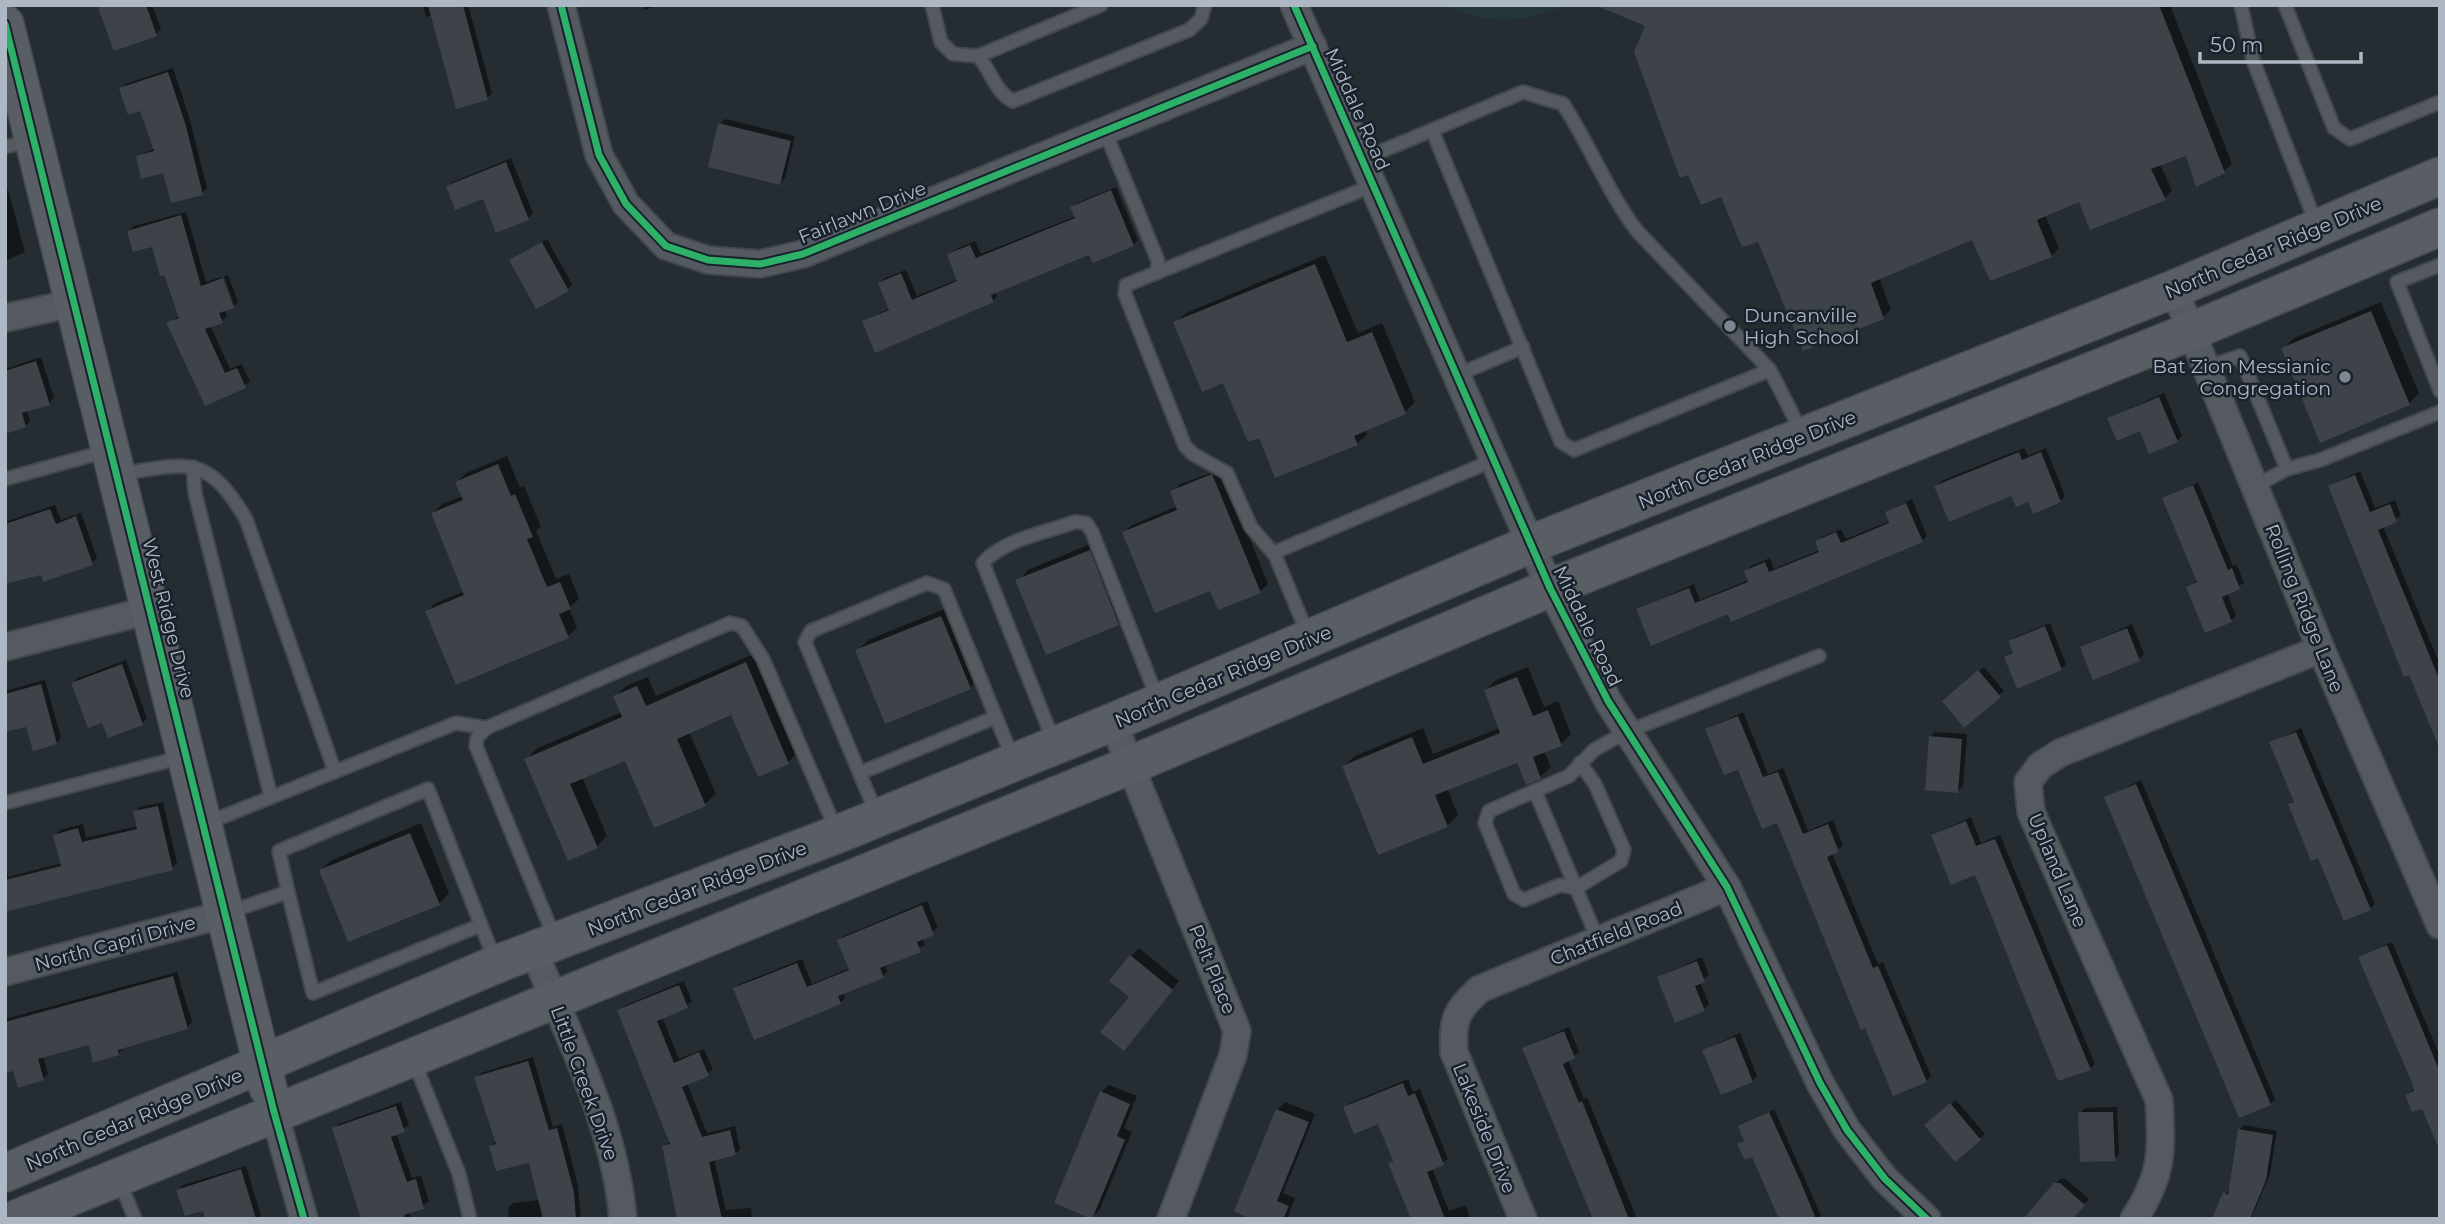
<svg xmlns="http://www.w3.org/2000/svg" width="2445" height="1224" font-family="Montserrat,sans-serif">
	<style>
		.green { fill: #233738 }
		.shadow { fill: #0007 }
		.building { fill: #3d4348 }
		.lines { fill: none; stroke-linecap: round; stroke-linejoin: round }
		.lane-casing { stroke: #42484c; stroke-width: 16 }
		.street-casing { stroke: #42484c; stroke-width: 30 }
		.secondary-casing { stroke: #42484c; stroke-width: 40 }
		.lane { stroke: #555a60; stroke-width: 12 }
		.street { stroke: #555a60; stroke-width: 26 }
		.secondary { stroke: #595e65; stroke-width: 37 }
		.cycleway-casing { stroke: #19222c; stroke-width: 11 }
		.cycleway { stroke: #2db169; stroke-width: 7 }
		.poi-dot { fill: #7e8791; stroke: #19222c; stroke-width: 2.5 }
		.labels { text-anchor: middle; stroke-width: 5; stroke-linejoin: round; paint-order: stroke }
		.street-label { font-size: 19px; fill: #aeb8c4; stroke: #19222c }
		.poi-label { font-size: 19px; fill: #aeb8c4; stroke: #19222c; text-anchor: start }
	</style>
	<rect width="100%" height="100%" fill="#252c32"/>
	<path class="green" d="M1445,5H1565C1527,24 1483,25 1445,5Z"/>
	<g class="shadow">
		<path d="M99,5H152L161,29L156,34Z"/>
		<path d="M423,5H468L492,93L487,98L433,15L426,17Z"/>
		<path d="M643,5H662L644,10Z"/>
		<path d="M1621,5H2170L2232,164L2224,171L2187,154L2160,164L2172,190L2165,198L2080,200L2045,215L2059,248L2051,256L1973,238L1879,277L1891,310L1883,317L1759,239L1647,26Z"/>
		<path d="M173,68L190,120L207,188L202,193L137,157L155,148L141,109L121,89L126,84Z"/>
		<path d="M725,119L795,136L785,178L780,183L720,124Z"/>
		<path d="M511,158L533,213L528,218L484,197L448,186L453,182Z"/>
		<path d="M1116,187L1138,240L1133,245L1090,252L995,291L997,296L993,301L864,321L890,308L880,283L885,278L906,270L917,296L958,279L949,255L954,250L975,241L981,254L1076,216L1072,208L1077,203Z"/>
		<path d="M8,190L25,252L5,261V191Z"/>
		<path d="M186,212L206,282L221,277L231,306L224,309L227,316L222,321L210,325L230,369L242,364L250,382L206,404L168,323L180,315L153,245L129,231L134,226Z"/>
		<path d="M547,239L572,284L568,289L511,261Z"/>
		<path d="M1325,255L1358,333L1382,323L1415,402L1405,412L1365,429L1367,434L1357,444L1260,436L1224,381L1175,323L1186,313Z"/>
		<path d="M228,275L238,302L234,305L224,276Z"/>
		<path d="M2381,302L2419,393L2409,404L2283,349L2294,338Z"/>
		<path d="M41,357L54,398L49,403L27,410L30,421L25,426L5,432V369Z"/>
		<path d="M2164,393L2182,436L2177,441L2109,418Z"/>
		<path d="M2024,448L2028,456L2046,448L2065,496L2060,501L1936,486L1941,481Z"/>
		<path d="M507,456L520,488L524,486L541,527L536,531L556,579L569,574L579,599L569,608L577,628L568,636L427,611L436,603L465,591L433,513L442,504L463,496L457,482L466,473Z"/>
		<path d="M1222,469L1268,584L1260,591L1211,589L1124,532L1132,525L1178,506L1172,492L1180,484Z"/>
		<path d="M2360,471L2375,508L2395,500L2401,516L2383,526L2440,665V752L2410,672L2330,486Z"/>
		<path d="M2198,482L2233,566L2237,565L2244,583L2227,593L2236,616L2231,620L2189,587L2198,580L2164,499Z"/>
		<path d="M1912,499L1927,536L1922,541L1729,612L1638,609L1694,584L1700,600L1749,580L1746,571L1751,566L1770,558L1774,569L1820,550L1817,541L1822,537L1841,529L1846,539L1890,521L1887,512Z"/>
		<path d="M55,505L61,520L81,513L97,558L92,563L5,583V522Z"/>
		<path d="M1100,540L1129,613L1118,623L1018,581L1028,570Z"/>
		<path d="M952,606L980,677L970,688L857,651L868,640Z"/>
		<path d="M2050,623L2066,664L2061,669L2006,657L2014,651L2010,642L2015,637Z"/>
		<path d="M2132,624L2144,654L2139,659L2082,647Z"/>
		<path d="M756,653L799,752L788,762L759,775L732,713L689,732L716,794L705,804L655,826L626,758L582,777L607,836L597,846L526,760L536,749L622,712L616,696L626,686L648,677L656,696Z"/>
		<path d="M126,660L147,718L142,723L103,720L73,683L78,678Z"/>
		<path d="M1528,667L1544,707L1558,701L1571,734L1561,744L1544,751L1551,767L1540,777L1518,761L1447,788L1458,815L1447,826L1344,766L1355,756L1423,728L1433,754L1500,728L1486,690L1496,680Z"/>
		<path d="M1984,667L2004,691L1999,695L1949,696Z"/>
		<path d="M45,680L61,738L57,743L27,724L5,731V691Z"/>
		<path d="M1743,712L1768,774L1783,768L1808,831L1833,820L1843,846L1832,853L1878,964L1883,962L1931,1076L1926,1081L1778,821L1707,729Z"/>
		<path d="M2301,728L2375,904L2370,909L2290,805L2295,801L2271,743Z"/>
		<path d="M1935,732L1967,734L1963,786L1958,791L1930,737Z"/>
		<path d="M2141,780L2275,1099L2270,1104L2106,798Z"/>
		<path d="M163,802L177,863L172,868L5,910V866L8,877L62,863L55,835L60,830L83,824L86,838L138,826L135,812L140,807Z"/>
		<path d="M1971,817L1981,843L2000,835L2095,1064L2090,1069L2059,1079L1976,873L1933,835Z"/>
		<path d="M421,823L449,893L439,904L321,870L332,860Z"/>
		<path d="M927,901L938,928L922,938L925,945L885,964L887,971L883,976L843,992L845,998L840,1003L735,989L740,984L802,959L812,984L850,968L839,940L844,936Z"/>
		<path d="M2392,942L2440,1056V1147L2423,1106L2407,1095L2414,1089L2409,1070L2360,957Z"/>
		<path d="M1139,948L1179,981L1131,1041V956Z"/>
		<path d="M1702,957L1709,975L1700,982L1709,1004L1704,1009L1659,977Z"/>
		<path d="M177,972L192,1022L187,1027L123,1046L119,1054L90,1043L43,1056L48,1074L43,1079L14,1068L5,1071V1019Z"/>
		<path d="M684,981L692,1002L662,1017L679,1059L704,1049L713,1070L687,1083L707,1133L735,1126L740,1149L735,1154L714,1159L726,1210L751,1208L752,1219H679L664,1147L670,1141L619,1010L624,1006Z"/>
		<path d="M1569,1027L1579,1052L1568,1060L1584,1099L1587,1097L1637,1219H1595L1524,1048Z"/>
		<path d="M1740,1033L1757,1076L1752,1081L1704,1050Z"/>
		<path d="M533,1057L553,1127L562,1124L578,1186L581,1219H509L508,1208L513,1203L540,1200L530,1161L491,1146L496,1141L476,1078L481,1073Z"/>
		<path d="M1408,1079L1413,1092L1420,1089L1448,1159L1432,1168L1449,1211L1465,1205L1471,1219H1421L1390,1163L1394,1159L1379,1122L1345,1108L1350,1103Z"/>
		<path d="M1109,1085L1137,1096L1124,1128L1132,1132L1100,1209L1092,1217L1101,1092Z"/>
		<path d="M1956,1100L1985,1134L1955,1160L1931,1121Z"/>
		<path d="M401,1102L409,1125L396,1133L412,1178L421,1175L429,1202L409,1212L411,1219H364L334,1129L339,1124Z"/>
		<path d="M1285,1102L1315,1114L1283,1193L1295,1198L1287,1219H1256L1277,1110Z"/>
		<path d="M2117,1107L2119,1154L2114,1159L2080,1113L2085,1108Z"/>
		<path d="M1774,1109L1822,1218L1821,1219H1780L1753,1155L1739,1145L1745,1139L1740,1127Z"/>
		<path d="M2244,1125L2277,1131L2270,1174L2251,1219H2214L2229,1189L2239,1130Z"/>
		<path d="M246,1166L262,1219H207L204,1209L178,1190L183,1185Z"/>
		<path d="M2060,1179H2066L2089,1199L2072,1219L2055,1184Z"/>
	</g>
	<g class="building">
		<path d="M97,5H146L157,36L114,51Z"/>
		<path d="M428,5H463L488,100L456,109Z"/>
		<path d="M1595,5H2159L2225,173L2196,187L2186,156L2151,169L2166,200L2090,230L2079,202L2037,220L2052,257L1990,281L1972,240L1871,283L1884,319L1803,351L1758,242L1742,247L1721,197L1701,205L1688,175L1680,178L1634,52L1645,26Z"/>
		<path d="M168,72L186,126L203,195L171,203L163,173L141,179L136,156L154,151L140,111L128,115L119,88Z"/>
		<path d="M718,123L791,141L780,185L708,167Z"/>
		<path d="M506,162L529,220L496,233L483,199L455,210L446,186Z"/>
		<path d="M1111,190L1134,246L1093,263L1089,255L991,295L994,302L875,353L862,321L889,310L878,283L901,273L912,300L957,281L947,254L970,245L976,258L1075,218L1070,207Z"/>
		<path d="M181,215L201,286L223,278L234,308L219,313L223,323L205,329L225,373L237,368L246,388L205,406L166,322L179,318L164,275L160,276L152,247L133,252L127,231Z"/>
		<path d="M542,242L569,291L536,309L509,260Z"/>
		<path d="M1315,264L1347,342L1372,332L1406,414L1354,436L1358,445L1275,478L1259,438L1248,442L1223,383L1202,392L1173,322Z"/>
		<path d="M2371,311L2410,405L2320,443L2281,348Z"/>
		<path d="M36,361L50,405L22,413L26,427L5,434V371Z"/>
		<path d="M2159,397L2178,442L2149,454L2140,431L2117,441L2107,418Z"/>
		<path d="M2019,452L2022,460L2041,452L2061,502L2033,514L2028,502L2016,507L2011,496L1949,522L1934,486Z"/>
		<path d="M498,464L511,496L515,494L533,537L527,539L547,587L560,582L571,609L559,614L569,638L456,685L425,611L464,595L431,513L463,500L455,482Z"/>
		<path d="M1212,474L1261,593L1218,610L1210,591L1155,613L1122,532L1177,510L1170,491Z"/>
		<path d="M2355,475L2370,512L2390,504L2397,522L2378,530L2440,681V750L2409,675L2404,677L2328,486Z"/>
		<path d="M2193,485L2228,570L2232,568L2240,589L2222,597L2232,622L2205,633L2186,587L2197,582L2162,498Z"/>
		<path d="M1906,503L1923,542L1731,622L1728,614L1651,646L1636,609L1689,588L1695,603L1748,582L1744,571L1765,562L1769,572L1819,552L1815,541L1836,532L1841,543L1889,523L1885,512Z"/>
		<path d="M50,509L56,524L76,516L93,565L43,582L41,575L5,584V524Z"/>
		<path d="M1090,550L1119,625L1046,655L1015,580Z"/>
		<path d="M941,616L971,689L885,724L855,650Z"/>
		<path d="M2045,626L2062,670L2017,689L2004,657L2013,653L2008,641Z"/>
		<path d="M2127,628L2140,661L2093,680L2080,647Z"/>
		<path d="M746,662L789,764L758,777L731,715L677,739L706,806L654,828L625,761L570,784L598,848L568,861L524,759L622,717L613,696L637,686L646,706Z"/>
		<path d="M122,664L143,725L108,738L102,723L88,728L71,683Z"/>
		<path d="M1978,670L2001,697L1964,728L1942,701Z"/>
		<path d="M1517,677L1533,716L1548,710L1562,746L1533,757L1541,779L1526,785L1517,763L1435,795L1448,827L1378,855L1342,766L1412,737L1423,764L1500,733L1484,690Z"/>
		<path d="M41,684L57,744L33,751L26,727L5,732V694Z"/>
		<path d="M1738,716L1763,777L1778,772L1803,834L1828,824L1839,852L1827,857L1873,968L1878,966L1927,1082L1893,1096L1865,1028L1861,1030L1777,823L1762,829L1738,770L1724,775L1705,729Z"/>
		<path d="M2296,732L2371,910L2344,921L2318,858L2311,861L2288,804L2294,802L2269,742Z"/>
		<path d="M1929,736L1962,739L1958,793L1925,790Z"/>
		<path d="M2136,784L2271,1105L2239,1118L2104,797Z"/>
		<path d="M158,806L173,870L5,912V880L61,866L53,835L78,828L82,842L137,829L133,811Z"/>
		<path d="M1966,821L1976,846L1995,839L2091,1070L2058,1081L1975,875L1951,885L1931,835Z"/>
		<path d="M410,833L440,905L348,942L319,870Z"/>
		<path d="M922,905L934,935L917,942L921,952L880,968L884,978L838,996L841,1004L754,1040L733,988L797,963L807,987L849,970L837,940Z"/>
		<path d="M2387,945L2440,1072V1151L2422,1109L2412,1112L2405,1095L2414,1091L2413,1085L2358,957Z"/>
		<path d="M1130,955L1173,990L1124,1051L1100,1032L1129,997L1109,981Z"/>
		<path d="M1697,961L1705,982L1695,986L1705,1011L1675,1023L1657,977Z"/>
		<path d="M173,976L188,1029L118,1050L119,1055L93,1063L89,1045L38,1059L44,1080L18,1088L13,1071L5,1073V1022Z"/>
		<path d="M679,985L688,1008L657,1021L674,1063L699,1052L709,1076L682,1087L702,1137L730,1130L736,1155L709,1162L722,1219H677L662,1146L670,1144L617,1010Z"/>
		<path d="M1564,1031L1575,1058L1563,1064L1579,1103L1582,1101L1629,1219H1593L1522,1048Z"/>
		<path d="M1735,1037L1753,1082L1721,1095L1702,1050Z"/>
		<path d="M528,1061L549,1130L557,1128L574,1192L576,1219H543L529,1163L496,1171L489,1146L496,1144L474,1077Z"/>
		<path d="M1403,1083L1408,1096L1415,1093L1444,1165L1427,1172L1445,1219H1411L1388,1163L1393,1161L1378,1124L1354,1134L1343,1107Z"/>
		<path d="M1100,1091L1130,1104L1117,1136L1125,1140L1092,1219L1054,1203Z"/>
		<path d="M1950,1103L1981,1140L1955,1162L1924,1125Z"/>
		<path d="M396,1106L405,1132L391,1137L407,1182L416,1179L424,1209L404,1215L405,1219H361L332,1128Z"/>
		<path d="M1276,1109L1309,1122L1277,1201L1289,1206L1283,1219H1251L1234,1211Z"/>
		<path d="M1769,1112L1799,1178L1816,1219H1779L1752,1157L1745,1160L1737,1144L1744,1141L1738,1126Z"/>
		<path d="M2078,1112H2113L2115,1161L2080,1162Z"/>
		<path d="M2238,1129L2273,1135L2266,1180L2250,1219H2212L2223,1192L2228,1195Z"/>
		<path d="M241,1169L256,1219H205L203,1211L185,1216L176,1190Z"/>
		<path d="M2054,1183H2060L2085,1205L2073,1219H2023Z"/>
	</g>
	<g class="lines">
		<defs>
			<g id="lane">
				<path d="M932,5L941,42L953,54L978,56C992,72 995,92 1013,101L1189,30L1201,19L1205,5"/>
				<path d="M2241,5L2253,60L2317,226"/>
				<path d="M2285,5L2334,128L2350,139L2440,102"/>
				<path d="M978,56L1101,5"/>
				<path d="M1432,130L1561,442L1574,450L1770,370"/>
				<path d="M1105,131L1158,261L1157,273"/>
				<path d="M5,147L32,140"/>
				<path d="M1363,159L1523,92L1563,104C1590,145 1607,191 1637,231L1770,370L1802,433"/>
				<path d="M2440,265L2397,282L2440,391"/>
				<path d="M2207,367L2240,356L2287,469L2255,486"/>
				<path d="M1457,375L1523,347"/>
				<path d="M193,467L195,493L271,797"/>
				<path d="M2287,469L2320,460L2440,412"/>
				<path d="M120,474C189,463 207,454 246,519L335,772"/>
				<path d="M5,479L107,451"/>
				<path d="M1273,553L1494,460"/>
				<path d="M1308,635L1275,555L1251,527L1227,473L1193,454L1185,446L1125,294L1126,285L1374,185"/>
				<path d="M1054,742L983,563C1002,540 1047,532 1075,522L1086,523L1092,532L1158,700"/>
				<path d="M860,773L996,717"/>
				<path d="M1535,791L1576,888L1621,861L1624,850L1595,784L1580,763"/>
				<path d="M5,803L183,757"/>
				<path d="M877,815L805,642L811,631L927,583L944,589L1013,759"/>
				<path d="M207,823L456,723L486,728"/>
				<path d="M229,912L288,892L313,993L481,925L428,789L279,851L288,892"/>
				<path d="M481,925L495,960"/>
				<path d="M555,939L476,746L477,738L486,728L730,623L742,626L763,659L837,832"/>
				<path d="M1598,940L1576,888L1560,885L1524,900L1514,894L1485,823L1489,811L1569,776L1594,750L1626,732L1819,656"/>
				<path d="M414,1061L459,1174L470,1219"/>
				<path d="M119,1180L135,1219"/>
			</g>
			<g id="street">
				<path d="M561,5L599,155L626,204L666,246L708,260L760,264L803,254L1313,46"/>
				<path d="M1294,5L1550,588L1608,701L1727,887L1820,1083L1847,1130L1885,1179L1927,1219"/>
				<path d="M2174,289L2321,649L2440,925"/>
				<path d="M5,318L74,303"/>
				<path d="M5,647L150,610"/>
				<path d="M1113,722L1237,1031L1233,1055L1171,1219"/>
				<path d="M534,951C569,1038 615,1125 623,1219"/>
				<path d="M5,972L225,914"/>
				<path d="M274,1112L304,1219"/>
				<path d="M1523,1219L1454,1052C1452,1020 1456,1010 1480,989L1727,887"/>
				<path d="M2134,1219C2163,1175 2162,1151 2159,1100L2031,812L2028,782L2040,766L2060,753L2321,649"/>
			</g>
			<g id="secondary">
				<path d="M5,24L268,1088"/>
				<path d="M5,1173L497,964L838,834L1113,722L1531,544L2174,289L2440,176"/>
				<path d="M16,1219L1131,765L1550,588L2192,331L2440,227"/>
			</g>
		</defs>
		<use href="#lane" class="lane-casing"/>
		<use href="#street" class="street-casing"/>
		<use href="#secondary" class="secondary-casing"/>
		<use href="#lane" class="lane"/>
		<use href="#street" class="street"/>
		<use href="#secondary" class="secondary"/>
		<defs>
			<g id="cycleway">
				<path d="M561,5L599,155L626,204L666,246L708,260L760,264L803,254L1313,46"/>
				<path d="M1294,5L1550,588L1608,701L1727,887L1820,1083L1847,1130L1885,1179L1927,1219"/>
				<path d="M5,24L274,1112L304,1219"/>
			</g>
		</defs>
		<use href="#cycleway" class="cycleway-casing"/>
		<use href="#cycleway" class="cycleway"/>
	</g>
	<g class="poi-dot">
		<circle cx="1730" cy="326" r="7"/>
		<circle cx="2345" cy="377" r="7"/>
	</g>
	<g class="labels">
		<g class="street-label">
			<text transform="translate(1358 109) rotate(66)" y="7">Middale Road</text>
			<text transform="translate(862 212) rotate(-22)" y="7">Fairlawn Drive</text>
			<text transform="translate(2273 247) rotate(-23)" y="7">North Cedar Ridge Drive</text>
			<text transform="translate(1747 459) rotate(-22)" y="7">North Cedar Ridge Drive</text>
			<text transform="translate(2305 608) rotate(68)" y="7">Rolling Ridge Lane</text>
			<text transform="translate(169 618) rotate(76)" y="7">West Ridge Drive</text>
			<text transform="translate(1588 626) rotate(64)" y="7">Middale Road</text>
			<text transform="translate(1223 676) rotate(-23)" y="7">North Cedar Ridge Drive</text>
			<text transform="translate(2058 870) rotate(67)" y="7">Upland Lane</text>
			<text transform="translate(697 888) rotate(-21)" y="7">North Cedar Ridge Drive</text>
			<text transform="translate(1616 933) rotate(-22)" y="7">Chatfield Road</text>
			<text transform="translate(115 943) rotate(-15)" y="7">North Capri Drive</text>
			<text transform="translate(1213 969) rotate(68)" y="7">Pelt Place</text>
			<text transform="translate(585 1083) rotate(70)" y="7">Little Creek Drive</text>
			<text transform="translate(134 1119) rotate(-23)" y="7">North Cedar Ridge Drive</text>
			<text transform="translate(1485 1128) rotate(68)" y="7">Lakeside Drive</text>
		</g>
		<g class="poi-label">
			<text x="1744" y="322">Duncanville<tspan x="1744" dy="22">High School</tspan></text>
			<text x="2331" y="373" text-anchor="end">Bat Zion Messianic<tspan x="2331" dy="22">Congregation</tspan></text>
		</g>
	</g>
	<rect width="2445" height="1224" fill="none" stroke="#aeb8c4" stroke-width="14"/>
	<path d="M2200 52v10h161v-10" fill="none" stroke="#aeb8c4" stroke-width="3.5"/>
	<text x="2210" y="52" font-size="21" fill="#aeb8c4" stroke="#19222c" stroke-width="5" paint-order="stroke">50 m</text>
</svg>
